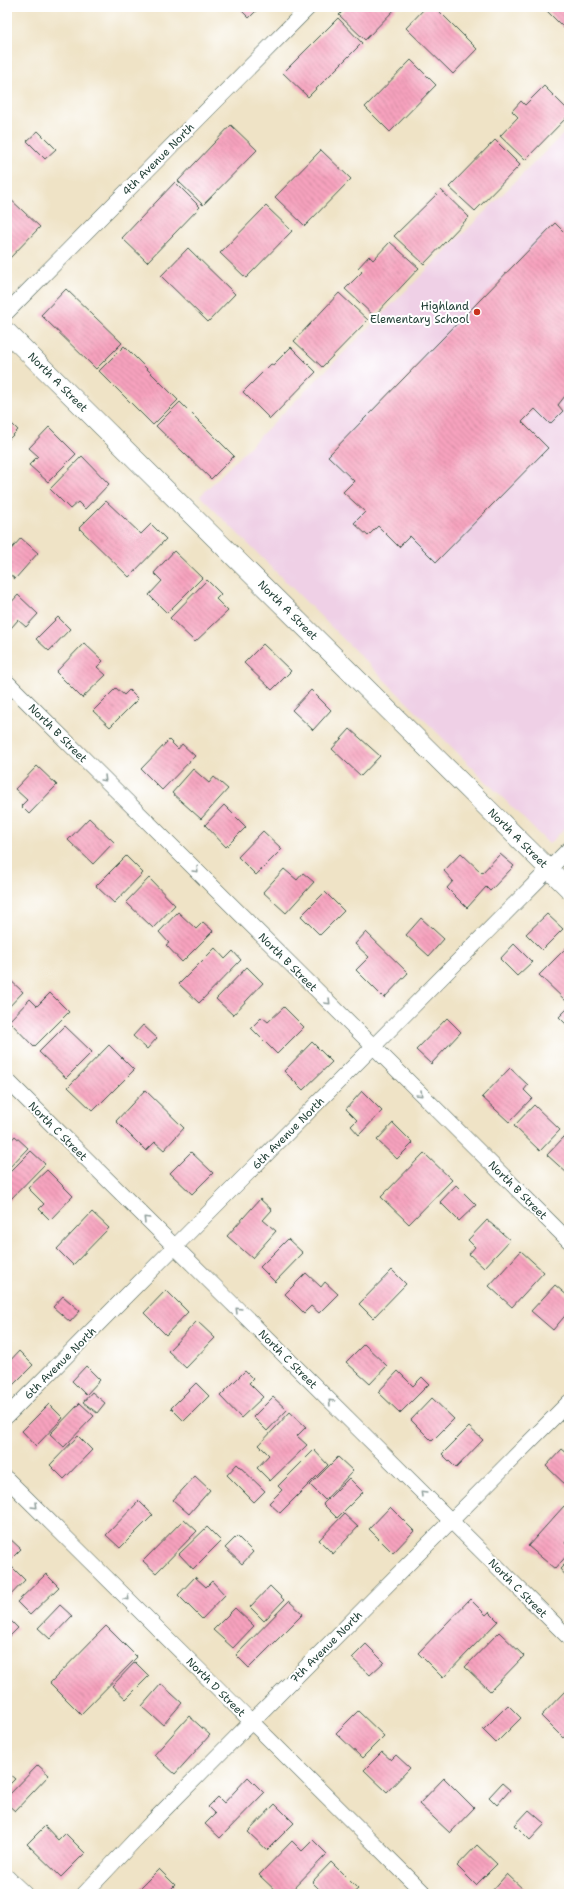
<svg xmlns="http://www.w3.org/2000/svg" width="576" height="1901" font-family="'Shantell Sans',sans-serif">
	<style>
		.built { fill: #efd0e6 }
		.building { fill: url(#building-back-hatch) }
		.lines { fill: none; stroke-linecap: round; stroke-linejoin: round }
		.minor-casing { stroke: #3e564a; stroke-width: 16 }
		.tertiary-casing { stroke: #3e564a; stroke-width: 20 }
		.minor { stroke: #fff; stroke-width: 15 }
		.tertiary { stroke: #fff; stroke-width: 19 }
		.oneway { stroke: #8f9e9a }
		.poi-dot { fill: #c8321e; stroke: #fff; stroke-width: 1.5 }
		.labels { text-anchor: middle; stroke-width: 4; stroke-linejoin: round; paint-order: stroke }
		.street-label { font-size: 11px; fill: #1f3d34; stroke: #fff }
		.poi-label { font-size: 11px; fill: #1f3d34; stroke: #fff; text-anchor: end }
	</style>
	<defs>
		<pattern id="building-back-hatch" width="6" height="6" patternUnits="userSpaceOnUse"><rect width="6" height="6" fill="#f7a2be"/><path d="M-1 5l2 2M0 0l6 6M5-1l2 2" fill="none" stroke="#c7859b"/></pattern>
	</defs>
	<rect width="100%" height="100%" fill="#fff"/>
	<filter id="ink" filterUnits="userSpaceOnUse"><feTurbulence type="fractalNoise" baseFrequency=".025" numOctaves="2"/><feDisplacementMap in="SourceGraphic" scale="8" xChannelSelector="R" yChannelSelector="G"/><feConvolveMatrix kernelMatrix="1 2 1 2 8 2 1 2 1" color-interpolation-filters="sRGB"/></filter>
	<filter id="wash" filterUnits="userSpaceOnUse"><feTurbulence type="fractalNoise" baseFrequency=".012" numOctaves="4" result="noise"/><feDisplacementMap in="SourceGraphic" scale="16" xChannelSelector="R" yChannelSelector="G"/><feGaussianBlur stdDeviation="0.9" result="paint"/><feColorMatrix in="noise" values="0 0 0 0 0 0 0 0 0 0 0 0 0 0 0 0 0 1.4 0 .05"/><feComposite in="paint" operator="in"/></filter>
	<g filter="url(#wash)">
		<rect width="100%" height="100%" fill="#efe3c6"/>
		<path class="built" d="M569,128V824L549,844L200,496Z"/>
		<g id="blocks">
			<g class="building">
				<path d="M238,7H260L249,18Z"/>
				<path d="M347,7H397L365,40L339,15Z"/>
				<path d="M426,7H435L477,49L453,74L406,28Z"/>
				<path d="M543,7H569V23L564,28Z"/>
				<path d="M338,18L362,43L308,97L283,73Z"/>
				<path d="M411,60L436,85L390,132L365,107Z"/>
				<path d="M544,86L569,111V115L525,160L500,136L518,117L512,111L521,101L525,105Z"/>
				<path d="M231,125L257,150L203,205L178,181Z"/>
				<path d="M38,131L56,149L45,159L27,141Z"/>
				<path d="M495,140L520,165L475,211L449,187Z"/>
				<path d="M321,150L351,179L305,226L275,197Z"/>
				<path d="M175,182L200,207L147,262L122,238Z"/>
				<path d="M441,190L469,217L424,264L394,236Z"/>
				<path d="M7,196L40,227L7,261Z"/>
				<path d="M266,206L292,231L246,278L220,253Z"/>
				<path d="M555,223L569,237V400L565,396L558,405L563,411L550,424L535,409L522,422L548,448L436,562L410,536L399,547L378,526L368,536L354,523L365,512L343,492L354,481L328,456Z"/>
				<path d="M390,242L419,268L374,316L345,289L362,272L358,268L369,256L373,260Z"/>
				<path d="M188,248L235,294L208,322L161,276Z"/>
				<path d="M66,289L122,343L96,369L41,315Z"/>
				<path d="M339,293L368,320L322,367L294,341Z"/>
				<path d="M124,346L178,400L153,425L99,371Z"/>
				<path d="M291,347L316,372L270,419L243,392L271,364L273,365Z"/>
				<path d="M180,402L234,456L211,479L156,426Z"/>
				<path d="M7,419L18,430L7,441Z"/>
				<path d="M49,427L76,454L48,482L29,465L38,456L29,448Z"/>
				<path d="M82,456L109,484L85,509L78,502L70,509L50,489Z"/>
				<path d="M106,501L141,534L151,524L166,539L129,577L79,528Z"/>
				<path d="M21,538L38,553L15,579L7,572V554Z"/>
				<path d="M174,551L202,578L167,613L149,595L162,581L154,573Z"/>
				<path d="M207,580L221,594L216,599L228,611L195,642L170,618Z"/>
				<path d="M18,595L38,614L26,627L18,620L11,628L7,624V607Z"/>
				<path d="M58,617L70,629L49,651L36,639Z"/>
				<path d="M84,643L103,661L97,667L106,675L82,698L56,672Z"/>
				<path d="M263,644L291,671L272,690L244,663Z"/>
				<path d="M116,688L124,695L129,690L138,699L110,727L93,711Z"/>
				<path d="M311,690L331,710L313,730L292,710Z"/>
				<path d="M350,729L380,756L361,776L332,749Z"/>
				<path d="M169,740L178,749L182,744L195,756L162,790L141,769Z"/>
				<path d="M37,766L57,785L29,814L21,806L27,800L15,789Z"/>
				<path d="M193,769L209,783L214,777L228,789L201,819L172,793Z"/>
				<path d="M224,805L246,827L226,847L205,825Z"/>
				<path d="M89,818L114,842L93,864L68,840Z"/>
				<path d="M263,831L282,849L256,875L238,857Z"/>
				<path d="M461,853L482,873L500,854L514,866L490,891L486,887L467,908L447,888L453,881L444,871Z"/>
				<path d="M126,856L143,873L114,903L96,886Z"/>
				<path d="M284,869L297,880L303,873L314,882L286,913L263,892Z"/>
				<path d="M149,878L175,905L153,928L126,902Z"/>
				<path d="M325,892L344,911L320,935L301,916Z"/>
				<path d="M178,912L196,929L203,922L213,931L182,962L166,945L169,943L159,932Z"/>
				<path d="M547,914L563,929L542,950L526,934Z"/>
				<path d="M421,918L444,939L429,956L406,935Z"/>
				<path d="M366,932L408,973L384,998L356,970L369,957L355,944Z"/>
				<path d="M514,944L532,962L517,976L500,959Z"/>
				<path d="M569,945V1000L567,1002L539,975Z"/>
				<path d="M215,948L225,959L233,951L241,960L199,1003L179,984Z"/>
				<path d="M247,967L263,983L233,1015L216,999Z"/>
				<path d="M7,977L23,992L7,1009Z"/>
				<path d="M50,993L69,1012L34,1047L9,1021L30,999L37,1006Z"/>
				<path d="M284,1007L304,1027L277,1054L251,1028L262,1017L268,1022Z"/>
				<path d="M569,1007V1027L559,1017Z"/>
				<path d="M447,1018L461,1032L431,1064L416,1050Z"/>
				<path d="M143,1025L157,1038L147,1049L133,1036Z"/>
				<path d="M65,1026L92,1052L66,1078L39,1052Z"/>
				<path d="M312,1042L332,1062L303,1090L284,1071Z"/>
				<path d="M109,1045L134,1070L93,1111L68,1087Z"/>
				<path d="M510,1068L528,1085L524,1090L532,1098L509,1122L482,1097Z"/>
				<path d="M145,1090L184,1128L164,1150L155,1142L146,1151L116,1121Z"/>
				<path d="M362,1091L382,1111L359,1135L351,1126L357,1120L346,1109Z"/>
				<path d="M534,1105L560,1130L540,1151L514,1126Z"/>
				<path d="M393,1123L413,1143L397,1159L377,1140Z"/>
				<path d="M15,1136L28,1148L7,1170V1145Z"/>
				<path d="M564,1137L569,1142L568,1174L547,1155Z"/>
				<path d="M31,1151L45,1164L7,1203V1175Z"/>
				<path d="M191,1152L213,1173L192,1194L170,1173Z"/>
				<path d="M424,1153L452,1180L409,1224L381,1197Z"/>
				<path d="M47,1170L73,1196L50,1220L39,1209L44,1204L28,1188Z"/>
				<path d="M456,1185L476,1205L459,1221L440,1202Z"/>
				<path d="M260,1199L272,1210L263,1220L276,1231L252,1258L227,1236Z"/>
				<path d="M92,1212L109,1228L73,1265L57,1249Z"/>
				<path d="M487,1220L510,1240L484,1268L469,1254L475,1247L468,1240Z"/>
				<path d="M288,1239L303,1253L275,1282L260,1267Z"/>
				<path d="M521,1251L544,1272L512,1307L489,1286Z"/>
				<path d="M392,1270L406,1284L373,1318L359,1304Z"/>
				<path d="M306,1273L321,1287L325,1282L338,1294L319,1313L311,1306L304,1313L285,1294Z"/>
				<path d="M555,1285L569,1297V1311L553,1330L531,1311Z"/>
				<path d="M166,1290L188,1312L166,1335L144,1313Z"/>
				<path d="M63,1296L80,1311L70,1322L53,1307Z"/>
				<path d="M197,1321L215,1338L186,1368L168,1351Z"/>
				<path d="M569,1335V1346L564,1340Z"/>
				<path d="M364,1344L387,1366L370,1384L346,1362Z"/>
				<path d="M19,1351L33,1365L7,1391V1364Z"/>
				<path d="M86,1366L100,1380L86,1395L72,1381Z"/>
				<path d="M245,1371L253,1379L249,1383L263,1397L241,1418L220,1396Z"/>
				<path d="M398,1371L413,1386L422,1377L429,1384L400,1413L378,1392Z"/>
				<path d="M196,1383L209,1396L184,1421L171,1408Z"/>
				<path d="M92,1392L105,1403L97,1413L83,1402Z"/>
				<path d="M273,1397L287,1410L267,1431L253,1417Z"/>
				<path d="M432,1398L454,1419L432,1441L411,1420Z"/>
				<path d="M80,1403L94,1416L64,1447L50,1434Z"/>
				<path d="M49,1404L63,1418L36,1446L22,1431Z"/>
				<path d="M290,1412L306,1427L297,1436L307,1445L270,1481L257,1468L269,1455L259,1445Z"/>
				<path d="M469,1427L483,1440L456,1468L442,1454Z"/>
				<path d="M78,1436L92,1450L64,1479L50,1465Z"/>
				<path d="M562,1449L569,1455V1488L546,1466Z"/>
				<path d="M314,1450L328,1465L280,1513L269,1503L282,1490L278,1486Z"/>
				<path d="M338,1457L353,1471L325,1500L310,1485Z"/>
				<path d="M237,1464L265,1491L254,1502L227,1475Z"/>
				<path d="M195,1476L210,1490L189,1514L173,1500Z"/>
				<path d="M349,1478L363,1492L337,1518L323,1504Z"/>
				<path d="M139,1501L153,1515L120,1548L106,1535Z"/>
				<path d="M564,1506L569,1511V1538L565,1543L569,1547V1553L555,1569L528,1546Z"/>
				<path d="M390,1507L414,1531L393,1553L369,1529Z"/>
				<path d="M344,1514L358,1527L333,1554L319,1540Z"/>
				<path d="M184,1519L197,1531L156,1573L143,1561Z"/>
				<path d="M207,1527L221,1541L193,1569L179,1554Z"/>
				<path d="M7,1536L21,1549L7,1563Z"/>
				<path d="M237,1536L253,1552L242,1564L225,1548Z"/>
				<path d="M569,1560V1579L560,1569Z"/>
				<path d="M12,1567L25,1580L7,1599V1571Z"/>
				<path d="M46,1574L59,1587L30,1615L17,1602Z"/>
				<path d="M195,1577L206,1587L212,1581L225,1595L202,1619L178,1595Z"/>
				<path d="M270,1586L284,1600L264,1621L250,1607Z"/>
				<path d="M470,1599L486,1615L489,1612L498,1621L443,1678L418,1653Z"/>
				<path d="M289,1601L303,1614L249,1668L236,1655Z"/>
				<path d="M60,1605L72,1616L50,1639L38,1628Z"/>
				<path d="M235,1608L254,1626L233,1648L213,1630Z"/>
				<path d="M8,1618L18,1628L7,1639V1619Z"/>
				<path d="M106,1626L137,1657L81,1714L50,1683Z"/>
				<path d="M499,1632L524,1656L490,1691L465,1667Z"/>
				<path d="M366,1644L384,1662L370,1675L352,1658Z"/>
				<path d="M135,1662L149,1676L126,1699L112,1686Z"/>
				<path d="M161,1684L182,1703L163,1725L142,1706Z"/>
				<path d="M566,1690L569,1693V1732L563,1738L541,1716Z"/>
				<path d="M508,1705L521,1718L496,1743L483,1730Z"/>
				<path d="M358,1711L384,1736L362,1758L336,1733Z"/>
				<path d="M189,1716L210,1735L175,1774L154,1755Z"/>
				<path d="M382,1752L391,1760L396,1755L410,1768L387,1792L364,1770Z"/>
				<path d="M38,1765L49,1775L15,1811L7,1804V1797Z"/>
				<path d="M7,1772L15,1779L7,1787Z"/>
				<path d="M248,1777L264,1793L220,1838L205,1824L215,1814L208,1807L218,1797L224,1803Z"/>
				<path d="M444,1778L474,1808L450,1833L419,1804Z"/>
				<path d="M502,1783L510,1790L497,1805L489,1797Z"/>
				<path d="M275,1804L294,1823L267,1850L248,1832Z"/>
				<path d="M529,1810L545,1824L530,1840L515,1825Z"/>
				<path d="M45,1826L58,1840L65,1833L85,1853L61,1877L27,1844Z"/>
				<path d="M313,1840L327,1854L288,1894H279L259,1875L292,1841L302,1851Z"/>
				<path d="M477,1845L497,1864L476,1885L457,1866Z"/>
				<path d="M331,1862L358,1889L352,1894H318L321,1891L312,1882Z"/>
				<path d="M159,1869L175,1885L166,1894H134Z"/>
				<path d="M507,1874L525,1891L523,1894H493L491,1892Z"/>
			</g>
		</g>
	</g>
	<g filter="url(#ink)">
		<use href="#blocks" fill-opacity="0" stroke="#3e564a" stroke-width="1"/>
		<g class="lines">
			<defs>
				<g id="minor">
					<path d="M7,312L309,7"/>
					<path d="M7,682L569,1241"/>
					<path d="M7,1080L569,1638"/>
					<path d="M7,1416L569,849"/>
					<path d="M7,1479L425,1894"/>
					<path d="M7,1877L25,1894"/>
					<path d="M84,1894L152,1822L569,1402"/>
				</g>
				<path id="tertiary" d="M7,332L569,889"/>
			</defs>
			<use href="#minor" class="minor-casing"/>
			<use href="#tertiary" class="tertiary-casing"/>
			<use href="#minor" class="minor"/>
			<use href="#tertiary" class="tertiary"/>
		</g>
		<defs><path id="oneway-chevron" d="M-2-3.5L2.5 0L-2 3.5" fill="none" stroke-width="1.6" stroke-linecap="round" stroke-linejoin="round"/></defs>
		<g class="oneway">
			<use href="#oneway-chevron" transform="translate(104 779) rotate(45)"/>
			<use href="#oneway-chevron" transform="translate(196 870) rotate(45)"/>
			<use href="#oneway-chevron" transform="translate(328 1002) rotate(45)"/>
			<use href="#oneway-chevron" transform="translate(420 1094) rotate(45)"/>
			<use href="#oneway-chevron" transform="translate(146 1219) rotate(-135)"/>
			<use href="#oneway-chevron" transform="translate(238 1310) rotate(-135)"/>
			<use href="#oneway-chevron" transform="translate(331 1402) rotate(-135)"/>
			<use href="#oneway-chevron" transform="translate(423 1493) rotate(-135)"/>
			<use href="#oneway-chevron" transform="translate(35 1506) rotate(45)"/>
			<use href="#oneway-chevron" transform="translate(127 1598) rotate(45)"/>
		</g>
	</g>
	<circle class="poi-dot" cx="477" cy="312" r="4"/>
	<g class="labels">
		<g class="street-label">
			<text transform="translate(158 159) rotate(-45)" y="4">4th Avenue North</text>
			<text transform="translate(58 382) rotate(45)" y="4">North A Street</text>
			<text transform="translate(288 610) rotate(45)" y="4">North A Street</text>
			<text transform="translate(58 733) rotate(45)" y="4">North B Street</text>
			<text transform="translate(518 838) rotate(45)" y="4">North A Street</text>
			<text transform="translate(288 962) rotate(45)" y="4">North B Street</text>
			<text transform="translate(58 1131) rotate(45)" y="4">North C Street</text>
			<text transform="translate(288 1133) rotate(-45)" y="4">6th Avenue North</text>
			<text transform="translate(518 1190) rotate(45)" y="4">North B Street</text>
			<text transform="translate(288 1359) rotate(45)" y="4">North C Street</text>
			<text transform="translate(60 1363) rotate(-45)" y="4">6th Avenue North</text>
			<text transform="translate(518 1588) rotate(45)" y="4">North C Street</text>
			<text transform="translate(326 1647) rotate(-45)" y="4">7th Avenue North</text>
			<text transform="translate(216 1687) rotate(45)" y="4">North D Street</text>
		</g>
		<g class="poi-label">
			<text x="469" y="310">Highland<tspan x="469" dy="13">Elementary School</tspan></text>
		</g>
	</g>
	<rect width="576" height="1901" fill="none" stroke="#fff" stroke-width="24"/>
</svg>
